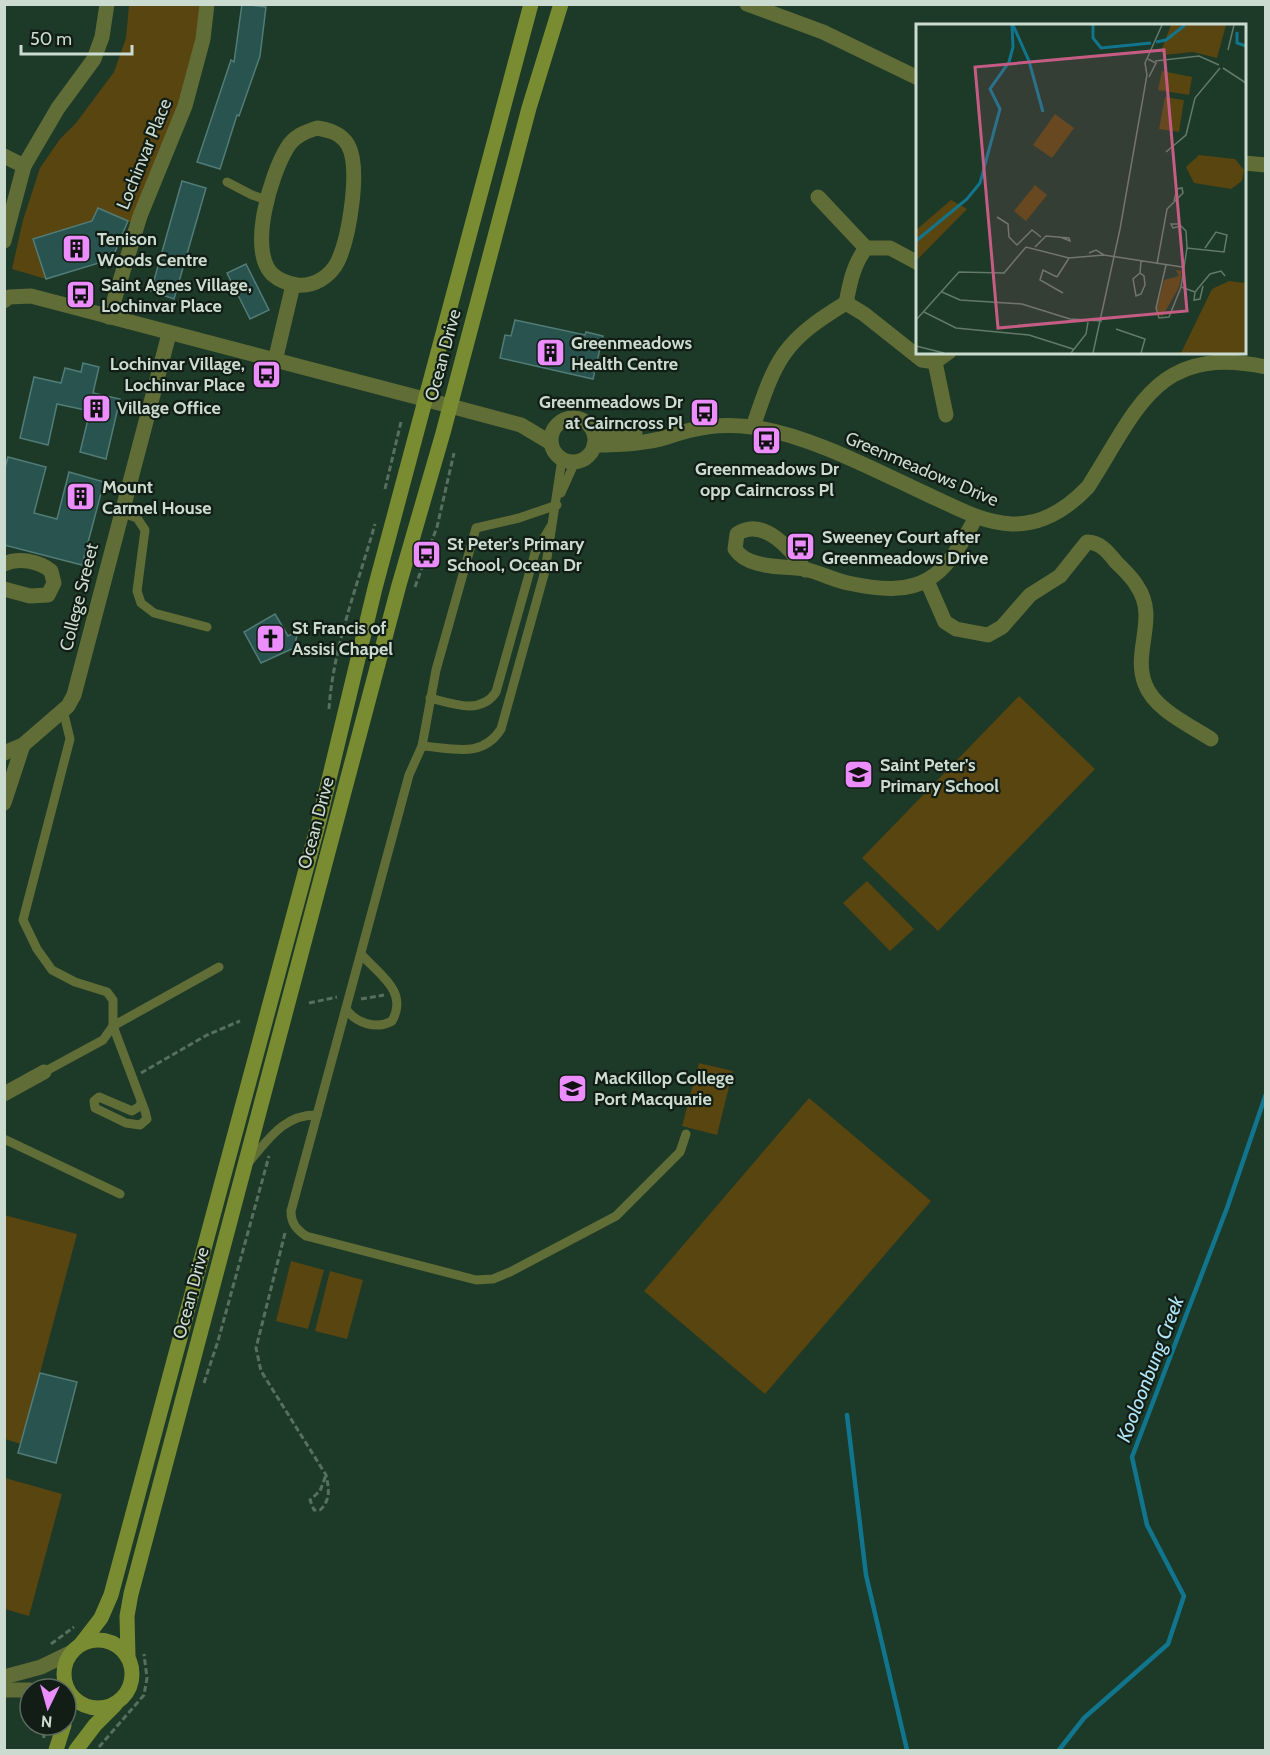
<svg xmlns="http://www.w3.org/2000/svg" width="1270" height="1755" font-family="Cabin,sans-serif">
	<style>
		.green { fill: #594510 }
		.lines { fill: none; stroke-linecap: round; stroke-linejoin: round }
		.stream { stroke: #11758e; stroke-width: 4.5 }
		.building { fill: #29534f; stroke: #517c77; stroke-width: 1.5 }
		.path { stroke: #576f5f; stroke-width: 3; stroke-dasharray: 6 3; stroke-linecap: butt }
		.service { stroke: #606d37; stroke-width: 9 }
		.minor { stroke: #606d37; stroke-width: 15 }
		.tertiary { stroke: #606d37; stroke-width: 15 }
		.secondary { stroke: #7a8c31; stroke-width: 15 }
		.labels { text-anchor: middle; stroke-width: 4.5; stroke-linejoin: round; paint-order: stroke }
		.street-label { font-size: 18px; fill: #cbdbcf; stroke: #111d15 }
		.poi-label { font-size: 18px; font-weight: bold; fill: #cbdbcf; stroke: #111d15; text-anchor: start }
		.water-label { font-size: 20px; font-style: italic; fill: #b1e5f6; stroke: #111d15 }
		.inset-river { fill: none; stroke: #11758e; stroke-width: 3 }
		.inset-road { fill: none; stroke: #637a6a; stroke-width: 1.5 }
		.view { fill: #c55c84; fill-opacity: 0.15; stroke: #c55c84; stroke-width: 3 }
		.inset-edge { fill: none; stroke: #cbdbcf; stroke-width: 3 }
	</style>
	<rect width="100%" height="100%" fill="#1d3927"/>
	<g class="green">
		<path d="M129,5H204L201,52L132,223L98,208L92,221L34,239L46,279L12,269L23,220L40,168L60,139L76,123L114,72L126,38Z"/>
		<path d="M1019,696L1095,769L938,931L862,858Z"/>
		<path d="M867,881L914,929L890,951L843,903Z"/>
		<path d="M699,1063L733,1071L717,1135L682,1126Z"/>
		<path d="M809,1098L931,1201L765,1394L644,1291Z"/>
		<path d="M4,1215L77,1234L21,1444L5,1439Z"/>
		<path d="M291,1261L324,1270L308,1329L276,1321Z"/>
		<path d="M330,1271L363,1280L347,1339L315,1331Z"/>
		<path d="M5,1478L62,1494L29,1616L5,1609Z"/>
	</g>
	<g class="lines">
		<g class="stream">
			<path d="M847,1415L866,1575L907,1750"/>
			<path d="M1059,1750L1084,1718L1168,1644L1184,1596L1147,1525L1132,1457L1227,1208L1266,1094"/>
		</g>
	</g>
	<g class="building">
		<path d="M242,4L266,7L260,56L239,116L237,115L220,169L197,162L231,60L234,62Z"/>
		<path d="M182,181L206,188L174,299L151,291Z"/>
		<path d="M98,208L128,221L112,259L46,279L33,239L92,221Z"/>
		<path d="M246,264L269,310L250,319L227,273Z"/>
		<path d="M515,320L585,335L586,332L603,336L593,379L500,358L505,335L511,336Z"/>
		<path d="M83,363L99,367L93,393L120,399L106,459L80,452L90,411L57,404L48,445L20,438L34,377L61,383L65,368L81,372Z"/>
		<path d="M8,457L46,467L34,513L57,519L69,472L104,482L82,565L4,545V471Z"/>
		<path d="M275,614L288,636L298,631L294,648L261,663L244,632Z"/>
		<path d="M40,1373L77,1382L56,1463L18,1453Z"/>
	</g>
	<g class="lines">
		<g class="path">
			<path d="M385,489L401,422"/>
			<path d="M415,587L437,527L454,453"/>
			<path d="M329,709C333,647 358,584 375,524"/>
			<path d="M361,999L384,995"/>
			<path d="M309,1003L337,997"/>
			<path d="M141,1073L207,1035L240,1021"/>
			<path d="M285,1233L256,1348L261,1371L326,1475C329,1488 331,1500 320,1510H314L310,1500L320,1491L326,1475"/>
			<path d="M204,1383L218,1341L269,1156"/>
			<path d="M51,1644L74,1627"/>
			<path d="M42,1725L44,1738"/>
			<path d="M99,1747L144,1695L147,1678L144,1654"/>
		</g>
		<g class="service">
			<path d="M227,182L252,195L267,200"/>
			<path d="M561,493L575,462"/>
			<path d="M120,512L137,518L145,530L137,591L141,603L154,613L207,627"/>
			<path d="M430,698C453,704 481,715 496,692L535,553L551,526"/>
			<path d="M63,710L70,739L23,920L37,949L52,970L75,982L107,992L113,1000V1026L145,1111L147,1119L140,1125L126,1123L95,1108L94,1101L99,1097L132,1111L140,1106L141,1102"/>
			<path d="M422,746C453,748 482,759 501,729L545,571L562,459"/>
			<path d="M346,1009C356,1023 376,1030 392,1021C409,991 378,974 361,954"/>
			<path d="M44,1072L103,1040L113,1026L219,967"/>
			<path d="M317,1115L291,1211C291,1223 296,1229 306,1236L476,1280L493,1279L510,1272L616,1216L680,1152L686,1134"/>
			<path d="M4,1139L120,1194"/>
			<path d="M248,1163C268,1140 284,1114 317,1115L409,775L422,746L436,670L476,528L519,518L557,505"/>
		</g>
		<g class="minor">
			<path d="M747,4L823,32L918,78"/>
			<path d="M317,128C329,130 341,133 348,145C361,168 349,237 338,261C331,276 314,287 297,285C289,284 279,280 272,274C248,249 271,174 287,148C294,136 305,132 317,128Z"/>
			<path d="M4,156L24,166L4,241"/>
			<path d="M1244,163L1266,165"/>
			<path d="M24,166L58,108L94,59L102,37L107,4"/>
			<path d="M818,197L866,248"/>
			<path d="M4,301L9,297L31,296L424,399"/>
			<path d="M846,303L864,314L922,360L935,362L949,352"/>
			<path d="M109,317L140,216L185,106L203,39L207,4"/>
			<path d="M275,361L293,285"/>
			<path d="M935,362L946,415"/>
			<path d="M753,427C776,358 783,341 846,303C850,283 853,265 866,248H890L918,263"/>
			<path d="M4,564C18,557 39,561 51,571L54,583L48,595L30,596L4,589"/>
			<path d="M805,570C792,550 763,516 737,534L735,549C748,569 783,566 804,569C819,572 833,580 848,583C923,599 943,580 976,517"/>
			<path d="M927,581L945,622L956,629L988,635L1002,627L1030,595L1060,576L1087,542C1100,542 1108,552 1116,562C1123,569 1132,577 1137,586C1159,618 1132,651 1145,684C1154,709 1189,725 1211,739"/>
			<path d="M4,753L23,745L68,706L74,695L169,334"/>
			<path d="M4,803L23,745"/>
			<path d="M4,1094L44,1072"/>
		</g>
		<g class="tertiary">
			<path d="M424,399L521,425L551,443"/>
			<circle cx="573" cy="440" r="22"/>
			<path d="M593,430L635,433"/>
			<path d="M594,445C617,445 645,444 667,437C697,427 719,423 752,427C809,434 882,474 935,498C959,509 984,523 1012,524C1043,525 1068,508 1088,487C1138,409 1156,344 1266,367"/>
			<path d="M4,1677L41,1667L72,1652"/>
			<path d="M4,1690H30"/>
			<path d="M66,1691H68"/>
		</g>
		<g class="secondary">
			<circle cx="98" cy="1674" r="34"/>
			<path d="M81,1644L101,1618L111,1595L319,821L375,588L531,4"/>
			<path d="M128,1656L127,1616L131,1594L399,585L443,433L529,108L561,4"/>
			<path d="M56,1750L64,1725"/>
			<path d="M76,1750L95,1725L115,1705"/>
		</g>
	</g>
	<defs>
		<symbol id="building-square" viewBox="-11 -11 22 22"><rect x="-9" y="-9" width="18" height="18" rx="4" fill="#eb8dfc" stroke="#111d15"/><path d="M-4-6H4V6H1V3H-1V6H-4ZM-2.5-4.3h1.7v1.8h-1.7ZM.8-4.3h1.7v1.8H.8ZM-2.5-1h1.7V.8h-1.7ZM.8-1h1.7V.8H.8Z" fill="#111"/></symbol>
		<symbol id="bus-square" viewBox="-11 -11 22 22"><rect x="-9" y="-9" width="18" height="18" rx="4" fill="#eb8dfc" stroke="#111d15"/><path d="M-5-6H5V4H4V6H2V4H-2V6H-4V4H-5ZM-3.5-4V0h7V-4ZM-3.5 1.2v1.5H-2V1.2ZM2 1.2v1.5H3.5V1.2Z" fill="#111"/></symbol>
		<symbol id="church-square" viewBox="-11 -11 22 22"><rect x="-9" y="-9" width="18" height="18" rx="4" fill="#eb8dfc" stroke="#111d15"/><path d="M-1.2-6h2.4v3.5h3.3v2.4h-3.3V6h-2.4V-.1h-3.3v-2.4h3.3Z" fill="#111"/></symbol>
		<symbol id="school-square" viewBox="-11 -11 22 22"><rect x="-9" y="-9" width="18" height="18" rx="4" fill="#eb8dfc" stroke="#111d15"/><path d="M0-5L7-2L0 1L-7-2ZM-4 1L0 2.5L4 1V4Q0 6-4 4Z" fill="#111"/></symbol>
	</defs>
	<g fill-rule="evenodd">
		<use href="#building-square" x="60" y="232" width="33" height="33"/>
		<use href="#bus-square" x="64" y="278" width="33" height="33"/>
		<use href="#building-square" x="534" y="336" width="33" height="33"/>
		<use href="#bus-square" x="250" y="358" width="33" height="33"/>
		<use href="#building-square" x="80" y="392" width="33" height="33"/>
		<use href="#bus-square" x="688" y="396" width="33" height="33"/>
		<use href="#bus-square" x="750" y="424" width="33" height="33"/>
		<use href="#building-square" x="64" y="480" width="33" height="33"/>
		<use href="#bus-square" x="784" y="530" width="33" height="33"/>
		<use href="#bus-square" x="410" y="538" width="33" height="33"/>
		<use href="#church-square" x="254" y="622" width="33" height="33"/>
		<use href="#school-square" x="842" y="758" width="33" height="33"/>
		<use href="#school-square" x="556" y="1072" width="33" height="33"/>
	</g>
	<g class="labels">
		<g class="street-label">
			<text transform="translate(144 154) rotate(-68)" y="6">Lochinvar Place</text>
			<text transform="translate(443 355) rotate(-75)" y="6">Ocean Drive</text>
			<text transform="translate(922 469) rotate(23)" y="6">Greenmeadows Drive</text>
			<text transform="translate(79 597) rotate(-76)" y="6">College Sreeet</text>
			<text transform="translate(316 823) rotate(-75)" y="6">Ocean Drive</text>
			<text transform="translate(191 1293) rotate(-75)" y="6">Ocean Drive</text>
		</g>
		<g class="poi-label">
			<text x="97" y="245">Tenison<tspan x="97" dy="21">Woods Centre</tspan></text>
			<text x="101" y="291">Saint Agnes Village,<tspan x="101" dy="21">Lochinvar Place</tspan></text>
			<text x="571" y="349">Greenmeadows<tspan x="571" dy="21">Health Centre</tspan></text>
			<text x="245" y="370" text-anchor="end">Lochinvar Village,<tspan x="245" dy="21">Lochinvar Place</tspan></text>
			<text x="683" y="408" text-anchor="end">Greenmeadows Dr<tspan x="683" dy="21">at Cairncross Pl</tspan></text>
			<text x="117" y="414">Village Office</text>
			<text x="767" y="475" text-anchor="middle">Greenmeadows Dr<tspan x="767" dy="21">opp Cairncross Pl</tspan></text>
			<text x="102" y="493">Mount<tspan x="102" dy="21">Carmel House</tspan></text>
			<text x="822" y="543">Sweeney Court after<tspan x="822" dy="21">Greenmeadows Drive</tspan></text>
			<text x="447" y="550">St Peter's Primary<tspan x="447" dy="21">School, Ocean Dr</tspan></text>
			<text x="292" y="634">St Francis of<tspan x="292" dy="21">Assisi Chapel</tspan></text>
			<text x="880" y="771">Saint Peter's<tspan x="880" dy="21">Primary School</tspan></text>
			<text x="594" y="1084">MacKillop College<tspan x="594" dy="21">Port Macquarie</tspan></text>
		</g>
		<g class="water-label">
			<text transform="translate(1150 1369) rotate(-69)" y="7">Kooloonbung Creek</text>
		</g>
	</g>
	<g transform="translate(916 24)">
		<rect width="330" height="330" fill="#1d3927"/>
		<path d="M255,1H310L301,34L277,28L248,31L245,27ZM246,47L276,53L273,71L242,66ZM249,73L268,76L263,108L243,105ZM139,90L158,104L136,134L117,121ZM283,131L319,135L328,146L326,157L315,165L278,159L270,143ZM119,161L131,171L110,197L98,187ZM35,176L51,185L0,237V206ZM260,246L266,247L263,263L246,293L240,287L248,256L263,252ZM313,257L330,259V329H265L296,265Z" fill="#594510"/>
		<path class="inset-river" d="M97,1L113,37L127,88M177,1V14L185,24L235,19M321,8V19L330,22M240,18L250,16L269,1M0,217L51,175L64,159L84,85L74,65L93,38L97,23L96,1"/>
		<path class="inset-road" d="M312,26L318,1M232,35L240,39L233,53M239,37L283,32L303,41M307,44L330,59M250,128L270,111L279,74L304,44M81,193L92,200L93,213L101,221L116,206L125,213M265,202L257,204L255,200H263L270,207L271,224M119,223L130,212L153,214L154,217L144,213M173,229L180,226L188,231L266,243M241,240L251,185L267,169L266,164L261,165L258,177M250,241L240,284L243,294L253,293L265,263M224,249L228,252L229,261L225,270L220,272L217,255L224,249L225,237M141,253L127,246L124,256L147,269M141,253L153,234M287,262L284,275L278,276L279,268L294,250L305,247L309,252M26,268L44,276L106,280L154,295L186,297M279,268L265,263L271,224L308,228L311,211L300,208L289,224M8,288L40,304L113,311L157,325M0,296L43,248L88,249L110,223L153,234L188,231M200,305L229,315L225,329M0,322L28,329M155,329L170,310L172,298M177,329L204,205L231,51L229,39L246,1"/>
		<path class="view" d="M248,26L271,287L82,304L59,43Z"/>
		<rect width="330" height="330" class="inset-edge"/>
	</g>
	<rect width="1270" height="1755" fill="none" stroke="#cbdbcf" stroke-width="12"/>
	<g transform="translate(48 1707) rotate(185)"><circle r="28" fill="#111d15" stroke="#5b695f" stroke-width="1.5"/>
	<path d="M0-4.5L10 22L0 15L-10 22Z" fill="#eb8dfc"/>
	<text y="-9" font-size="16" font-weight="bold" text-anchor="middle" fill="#cbdbcf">N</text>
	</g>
	<path d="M21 45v9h111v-9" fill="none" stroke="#cbdbcf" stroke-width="3"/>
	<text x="30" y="45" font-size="18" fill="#cbdbcf" stroke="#111d15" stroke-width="4.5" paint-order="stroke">50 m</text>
</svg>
